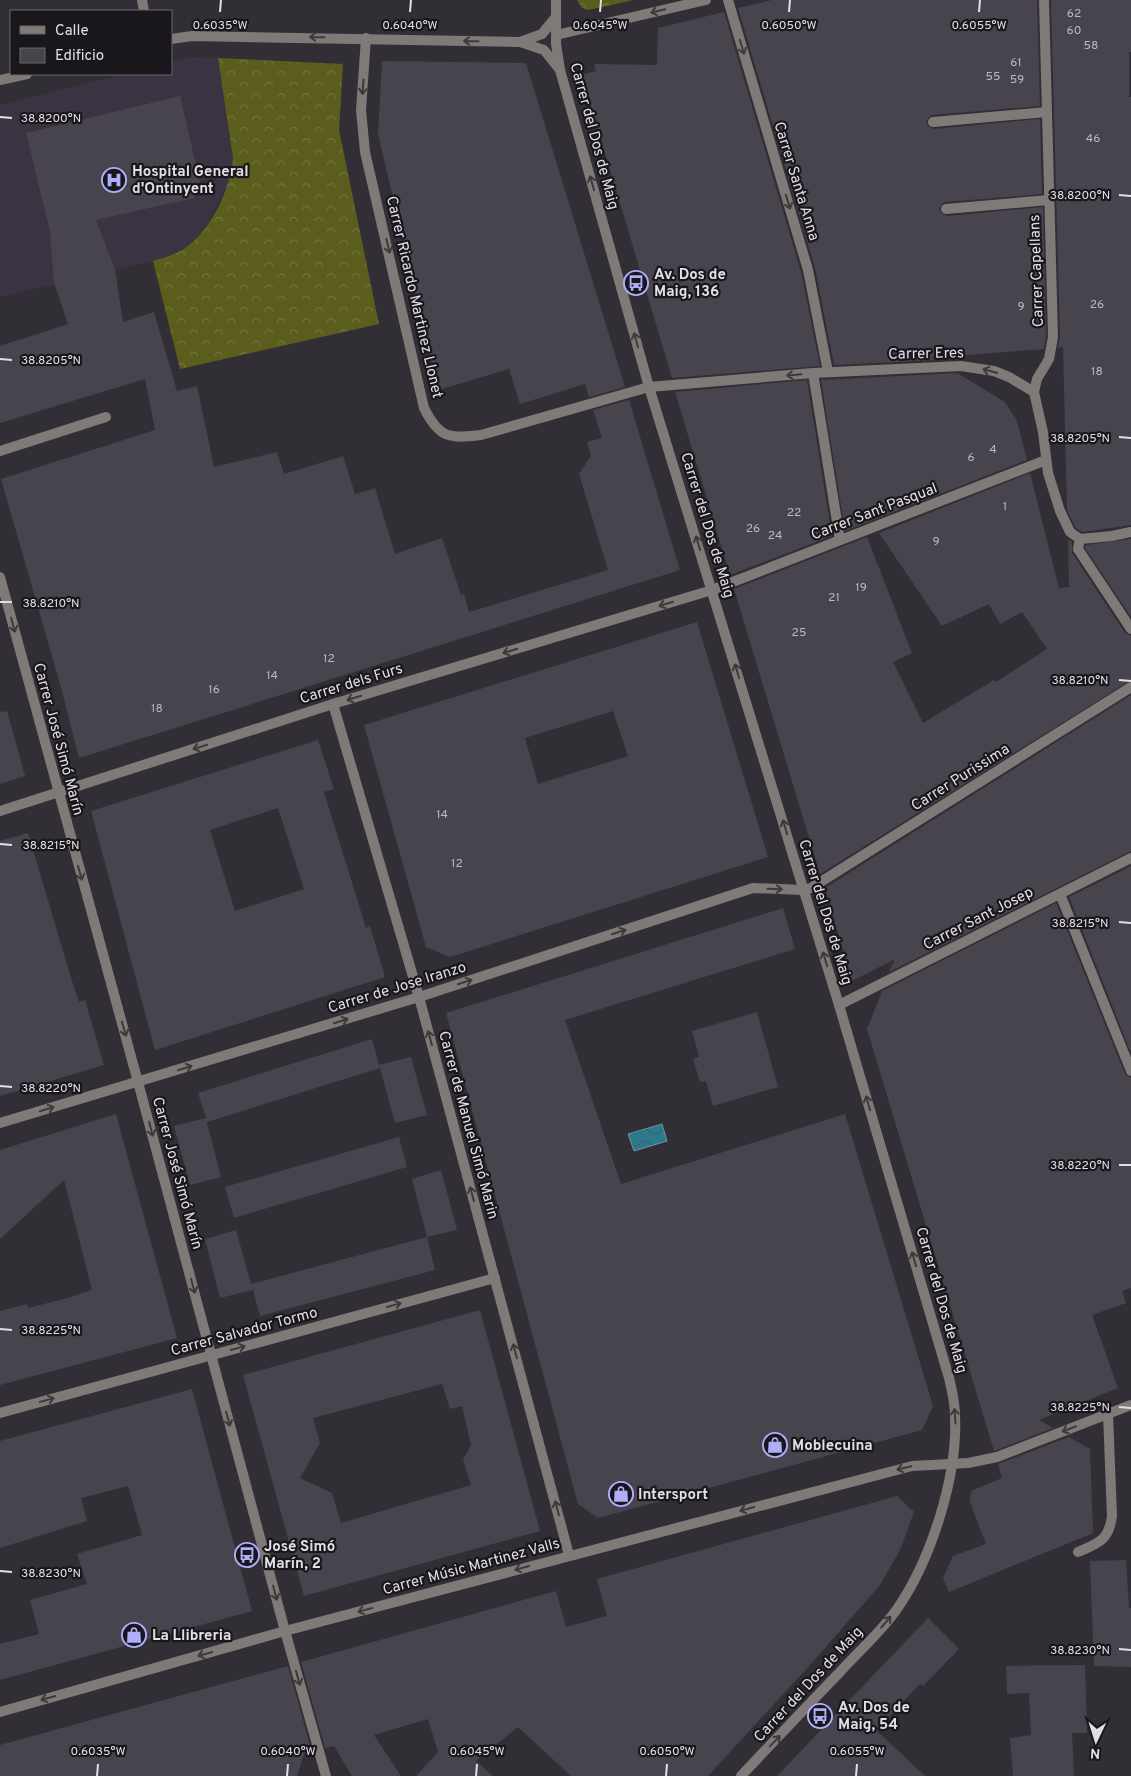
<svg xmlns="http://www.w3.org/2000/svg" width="1131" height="1776" font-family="Overpass,sans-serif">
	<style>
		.built { fill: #3a3341 }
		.forest { fill: url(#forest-crowns) }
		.water { fill: url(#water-waves); stroke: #6498a7 }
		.building { fill: #48444d; fill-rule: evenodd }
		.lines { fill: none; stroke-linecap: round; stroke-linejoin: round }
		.service { stroke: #7f7a78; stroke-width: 10 }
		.pedestrian { stroke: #7f7a78; stroke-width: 10 }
		.minor { stroke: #7f7a78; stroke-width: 10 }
		.tertiary { stroke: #7f7a78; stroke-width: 10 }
		.oneway { stroke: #3d3a3c }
		.ticks { fill: none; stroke: #e1dfe4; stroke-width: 2 }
		.labels { text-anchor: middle; stroke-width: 4.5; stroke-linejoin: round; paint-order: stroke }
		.number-label { font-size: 12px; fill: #bbb8be }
		.street-label { font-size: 15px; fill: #e1dfe4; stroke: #19171b }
		.poi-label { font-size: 15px; font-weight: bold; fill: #e1dfe4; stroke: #19171b; text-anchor: start }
		.ticks-label { font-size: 12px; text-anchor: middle; fill: #e1dfe4; stroke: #19171b; stroke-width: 4.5; stroke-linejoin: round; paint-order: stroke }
	</style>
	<defs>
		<pattern id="forest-crowns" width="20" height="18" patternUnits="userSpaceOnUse" patternTransform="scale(1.25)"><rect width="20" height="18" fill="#5b5d1d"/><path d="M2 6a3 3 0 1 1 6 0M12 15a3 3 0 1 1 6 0" fill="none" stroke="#72743e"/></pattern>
		<pattern id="water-waves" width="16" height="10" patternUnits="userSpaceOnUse" patternTransform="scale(1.25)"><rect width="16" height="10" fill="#2e7a8d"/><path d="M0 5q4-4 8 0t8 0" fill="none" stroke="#38616c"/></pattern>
	</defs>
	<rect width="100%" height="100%" fill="#322e36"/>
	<path class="built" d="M192,57L218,58L233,158L231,172L226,188L209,221L200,234L187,247L172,255L153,261L0,297V105L124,74H171V62Z"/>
	<g class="forest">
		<path d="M577,0H634L588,10L582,8Z"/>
		<path d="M218,58L343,64L339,130L379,324L180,369L153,261C165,257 178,254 188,246C213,226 230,189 233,158Z"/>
	</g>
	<path class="water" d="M662,1124L667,1141L634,1151L628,1134Z"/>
	<g class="building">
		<path d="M772,0H1037L1040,106L932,115L929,117L926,122L928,126L934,129L1040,119L1042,194L945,202L942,204L939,209L941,213L947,216L1043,207L1046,336L1044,349L931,358L936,360L834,365L815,268L738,8Z"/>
		<path d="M1051,0H1131V52H1129V97H1131V525L1082,532L1075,527L1067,510L1063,347L1058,348L1060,337Z"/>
		<path d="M724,12L801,272L820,366L672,378L582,75L596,71L594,64L657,65L658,28Z"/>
		<path d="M382,61L526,63L625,387L589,397L585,384L520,404L509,369L438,390L378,134Z"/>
		<path d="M180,96L200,182L194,198L96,220L115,269L123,322L154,312L177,391L197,386L214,467L277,452L284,474L343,456L355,494L375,488L395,554L442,538L461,595L464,594L469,612L608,570L579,474L591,456L587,442L602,438L593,410L629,400L680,570L79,758L60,684L1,479L155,430L145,379L0,423V346L68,324L54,283L50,232L26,133Z"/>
		<path d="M957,373L1005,402L1017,421L1027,460L845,531L821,380Z"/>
		<path d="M807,380L832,536L730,575L675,392Z"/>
		<path d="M1030,473L1059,588L1069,587L1068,539L1072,542V553L1125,633L1131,636V680L820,874L734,589L867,537L912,653L893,662L923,723L994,680L996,682L1047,649L1022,612L1000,624L989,604L942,626L879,533Z"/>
		<path d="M1131,539V617L1085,548L1086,545Z"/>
		<path d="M697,622L768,857L450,957L426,947L364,725ZM613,711L628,756L538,784L525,738Z"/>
		<path d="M1131,695V851L889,972L895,959L852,981L825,888Z"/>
		<path d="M7,711L25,776L0,784V712Z"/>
		<path d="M318,740L334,789L324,792L366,928L370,926L385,977L155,1050L91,811ZM278,808L304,889L235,911L210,830Z"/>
		<path d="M28,833L72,981L79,1002L85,1000L104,1065L0,1096V841Z"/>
		<path d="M1131,866V1053L1069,897Z"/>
		<path d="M1056,903L1125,1074L1131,1078V1288L1122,1291L1126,1303L1092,1315L1118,1388L1039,1420L1053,1428L994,1451L867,1029L882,991Z"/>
		<path d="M783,908L795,949L565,1020L621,1184L845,1114L933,1406L922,1430L598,1518L578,1504L446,1013Z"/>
		<path d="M757,1012L778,1087L713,1106L706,1081L700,1082L693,1059L699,1057L692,1031Z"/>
		<path d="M372,1039L379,1065L411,1057L427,1115L395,1123L380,1068L207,1122L206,1119L221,1177L190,1185L174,1126L206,1118L198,1093Z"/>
		<path d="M116,1114L177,1338L0,1385V1311L27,1304L28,1308L64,1299L92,1290L64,1180L0,1239V1150Z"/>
		<path d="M399,1137L407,1167L234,1218L225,1187Z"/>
		<path d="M441,1170L457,1230L427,1237L412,1179Z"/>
		<path d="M236,1230L251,1284L427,1237L435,1270L260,1316L253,1290L220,1298L205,1239Z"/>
		<path d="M480,1310L540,1531L304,1596L243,1375ZM442,1384L450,1409L462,1406L471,1445L463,1460L471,1485L341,1523L332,1493L300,1478L320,1443L313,1418Z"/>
		<path d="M192,1389L252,1611L0,1680V1644L39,1634L30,1600L87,1584L77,1554L142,1535L128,1486L81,1498L87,1521L0,1548V1441Z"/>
		<path d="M1069,1437L1090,1449L1093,1533L949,1592L943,1578L953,1556L986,1544L970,1502L971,1491L1002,1478L998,1464Z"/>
		<path d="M897,1496L914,1512L900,1550L880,1585L810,1665L708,1776H571L518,1727L476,1761L493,1776H416L438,1752L428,1719L374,1735L401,1776H352L334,1746L325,1748L301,1662L556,1591L566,1627L607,1616L597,1579Z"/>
		<path d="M1126,1560L1129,1608H1131V1667L1094,1666L1090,1561Z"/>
		<path d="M928,1618L959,1649L923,1686L920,1684L876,1730L925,1776H777Z"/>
		<path d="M1085,1665L1087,1733H1072L1074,1776H1013L1010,1738L1031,1735L1029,1693L1007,1694L1006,1666Z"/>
		<path d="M288,1666L312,1752L304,1754L297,1776H0V1745Z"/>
	</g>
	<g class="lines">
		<g class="service">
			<path d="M1044,0L1053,337L1049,359L1037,379L1034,392L1043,432L1048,473L1060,511L1070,532L1080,539L1112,536L1131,532"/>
			<path d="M933,122L1047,112"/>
			<path d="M946,209L1049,200"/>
			<path d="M813,373L840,540"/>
			<path d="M649,387L813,373L961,366L994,371L1009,377L1034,392"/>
			<path d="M1080,539L1078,549L1131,629"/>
			<path d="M712,590L1046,460"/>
			<path d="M804,890L811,888L1131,687"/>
			<path d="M1078,1552C1099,1543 1109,1540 1112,1516L1108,1414"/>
		</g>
		<path class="pedestrian" d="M556,35L706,0"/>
		<g class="minor">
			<path d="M142,0L144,11"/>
			<path d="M728,0L808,270L828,372"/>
			<path d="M366,38L361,110L365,152L424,408C439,438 449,439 481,435L649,387"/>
			<path d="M171,39L192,36L520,42L544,50L560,70"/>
			<path d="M520,42L542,34L555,18"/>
			<path d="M0,80L27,74"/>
			<path d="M0,451L106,417"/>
			<path d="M0,577L138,1082L285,1631L326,1776"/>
			<path d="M333,704L419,997L569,1555"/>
			<path d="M0,811L333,704L712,590"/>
			<path d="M1060,894L1131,1071"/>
			<path d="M839,1005L1131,858"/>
			<path d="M0,1123L419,997L753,888L804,890"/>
			<path d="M0,1413L495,1278"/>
			<path d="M0,1712L285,1631L912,1466L968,1463L997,1457L1131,1405"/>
		</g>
		<path class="tertiary" d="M556,0V44L560,70L649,387L839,1005L949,1378C952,1390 955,1403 955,1416C958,1476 931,1560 897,1609C881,1632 859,1651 841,1671C807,1706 774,1741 741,1776"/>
	</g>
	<defs><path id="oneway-shaft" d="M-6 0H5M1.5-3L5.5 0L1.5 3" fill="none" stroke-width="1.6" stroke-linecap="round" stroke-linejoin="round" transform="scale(1.25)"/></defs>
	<g class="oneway">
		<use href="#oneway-shaft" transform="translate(658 11) rotate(167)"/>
		<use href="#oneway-shaft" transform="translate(317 37) rotate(-179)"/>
		<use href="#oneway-shaft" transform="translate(471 41) rotate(-179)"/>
		<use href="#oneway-shaft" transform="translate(742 47) rotate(73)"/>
		<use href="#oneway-shaft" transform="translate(363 87) rotate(94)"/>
		<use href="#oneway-shaft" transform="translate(592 183) rotate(-106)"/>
		<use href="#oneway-shaft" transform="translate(788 202) rotate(73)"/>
		<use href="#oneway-shaft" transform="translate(388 246) rotate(77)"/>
		<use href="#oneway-shaft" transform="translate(636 340) rotate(-106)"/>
		<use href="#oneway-shaft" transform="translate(990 371) rotate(-164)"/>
		<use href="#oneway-shaft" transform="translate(794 375) rotate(175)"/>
		<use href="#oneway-shaft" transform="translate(698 543) rotate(-107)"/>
		<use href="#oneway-shaft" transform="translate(666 604) rotate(163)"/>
		<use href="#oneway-shaft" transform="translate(13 625) rotate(75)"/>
		<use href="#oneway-shaft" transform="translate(510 651) rotate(163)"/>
		<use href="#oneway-shaft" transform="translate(737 671) rotate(-107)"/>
		<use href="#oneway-shaft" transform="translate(354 698) rotate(163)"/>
		<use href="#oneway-shaft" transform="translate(200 747) rotate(162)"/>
		<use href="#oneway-shaft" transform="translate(785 827) rotate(-107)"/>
		<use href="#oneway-shaft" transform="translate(80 873) rotate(74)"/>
		<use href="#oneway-shaft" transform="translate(775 889) rotate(2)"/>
		<use href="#oneway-shaft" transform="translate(619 932) rotate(-18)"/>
		<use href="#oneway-shaft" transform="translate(825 959) rotate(-107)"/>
		<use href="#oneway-shaft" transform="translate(465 982) rotate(-18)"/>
		<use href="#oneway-shaft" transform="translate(341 1021) rotate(-17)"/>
		<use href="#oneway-shaft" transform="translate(124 1029) rotate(74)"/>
		<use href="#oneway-shaft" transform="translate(430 1038) rotate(-105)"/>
		<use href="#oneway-shaft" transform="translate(185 1068) rotate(-17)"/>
		<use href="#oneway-shaft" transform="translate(868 1103) rotate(-106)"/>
		<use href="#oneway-shaft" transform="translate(47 1109) rotate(-17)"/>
		<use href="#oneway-shaft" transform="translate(151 1129) rotate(75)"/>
		<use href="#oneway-shaft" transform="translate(472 1194) rotate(-105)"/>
		<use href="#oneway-shaft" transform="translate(914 1259) rotate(-106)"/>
		<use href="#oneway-shaft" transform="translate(193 1286) rotate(75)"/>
		<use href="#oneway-shaft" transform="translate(394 1305) rotate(-15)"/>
		<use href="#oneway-shaft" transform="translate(238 1348) rotate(-15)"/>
		<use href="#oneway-shaft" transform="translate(515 1351) rotate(-105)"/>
		<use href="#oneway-shaft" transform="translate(47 1400) rotate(-15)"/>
		<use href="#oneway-shaft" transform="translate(955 1416) rotate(-94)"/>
		<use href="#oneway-shaft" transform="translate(228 1419) rotate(75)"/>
		<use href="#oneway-shaft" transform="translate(1069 1429) rotate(159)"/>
		<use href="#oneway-shaft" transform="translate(904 1468) rotate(166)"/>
		<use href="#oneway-shaft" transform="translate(557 1508) rotate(-105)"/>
		<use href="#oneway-shaft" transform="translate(747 1509) rotate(165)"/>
		<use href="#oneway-shaft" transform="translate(522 1568) rotate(165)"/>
		<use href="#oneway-shaft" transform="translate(275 1593) rotate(75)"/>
		<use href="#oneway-shaft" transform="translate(365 1610) rotate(165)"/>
		<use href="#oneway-shaft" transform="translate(886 1622) rotate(-50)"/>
		<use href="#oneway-shaft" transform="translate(205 1654) rotate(164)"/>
		<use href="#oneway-shaft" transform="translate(298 1678) rotate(74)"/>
		<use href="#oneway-shaft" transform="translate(48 1698) rotate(164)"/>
		<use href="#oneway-shaft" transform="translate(775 1741) rotate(-46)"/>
	</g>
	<path class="ticks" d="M220,12L221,0M410,12L411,0M600,12L601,0M789,12L790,0M979,12L980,0M0,117L12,118M1119,195L1131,196M0,359L12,360M1119,437L1131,438M0,602H12M1119,680L1131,681M0,844L12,845M1119,922L1131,923M0,1086L12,1087M1119,1165H1131M0,1329L12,1330M1119,1407L1131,1408M0,1571L12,1572M1119,1649L1131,1650M97,1776L98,1764M287,1776L288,1764M476,1776L477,1764M666,1776L667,1764M856,1776L857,1764"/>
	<defs>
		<symbol id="hospital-ring" viewBox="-11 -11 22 22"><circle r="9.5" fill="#19171b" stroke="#afaefa" stroke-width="1.5"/><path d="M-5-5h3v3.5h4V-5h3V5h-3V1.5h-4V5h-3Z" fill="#afaefa"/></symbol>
		<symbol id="bus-ring" viewBox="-11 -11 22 22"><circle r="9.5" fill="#19171b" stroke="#afaefa" stroke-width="1.5"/><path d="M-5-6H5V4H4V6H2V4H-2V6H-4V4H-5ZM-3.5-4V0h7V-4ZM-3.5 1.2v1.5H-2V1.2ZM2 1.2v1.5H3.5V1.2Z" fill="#afaefa"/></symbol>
		<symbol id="shop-ring" viewBox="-11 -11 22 22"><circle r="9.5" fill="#19171b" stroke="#afaefa" stroke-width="1.5"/><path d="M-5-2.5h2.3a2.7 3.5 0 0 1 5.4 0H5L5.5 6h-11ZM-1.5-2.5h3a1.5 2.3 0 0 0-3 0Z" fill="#afaefa"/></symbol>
	</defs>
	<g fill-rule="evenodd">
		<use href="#hospital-ring" x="100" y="166" width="28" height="28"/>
		<use href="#bus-ring" x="622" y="269" width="28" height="28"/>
		<use href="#shop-ring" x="761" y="1431" width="28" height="28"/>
		<use href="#shop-ring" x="607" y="1480" width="28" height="28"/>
		<use href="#bus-ring" x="233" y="1541" width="28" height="28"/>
		<use href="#shop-ring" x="120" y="1621" width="28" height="28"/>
		<use href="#bus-ring" x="806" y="1702" width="28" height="28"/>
	</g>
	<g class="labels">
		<g class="number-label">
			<text x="1074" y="17">62</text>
			<text x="1074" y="34">60</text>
			<text x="1091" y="49">58</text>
			<text x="1016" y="66">61</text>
			<text x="993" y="80">55</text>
			<text x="1017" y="83">59</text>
			<text x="1093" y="142">46</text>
			<text x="1097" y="308">26</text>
			<text x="1021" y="310">9</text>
			<text x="1097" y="375">18</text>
			<text x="993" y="453">4</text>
			<text x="971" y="461">6</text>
			<text x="1005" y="510">1</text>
			<text x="794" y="516">22</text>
			<text x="753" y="532">26</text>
			<text x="775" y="539">24</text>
			<text x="936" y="545">9</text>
			<text x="861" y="591">19</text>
			<text x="834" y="601">21</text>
			<text x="799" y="636">25</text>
			<text x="329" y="662">12</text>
			<text x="272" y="679">14</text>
			<text x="214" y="693">16</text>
			<text x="157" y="712">18</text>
			<text x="442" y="818">14</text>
			<text x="457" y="867">12</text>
		</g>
		<g class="street-label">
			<text transform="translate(595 136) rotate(75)" y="5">Carrer del Dos de Maig</text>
			<text transform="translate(797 181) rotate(73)" y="5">Carrer Santa Anna</text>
			<text transform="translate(1036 271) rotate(-92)" y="5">Carrer Capellans</text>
			<text transform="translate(415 297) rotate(77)" y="5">Carrer Ricardo Martinez Llonet</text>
			<text transform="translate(926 353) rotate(-1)" y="5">Carrer Eres</text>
			<text transform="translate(874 511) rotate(-21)" y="5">Carrer Sant Pasqual</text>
			<text transform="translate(708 525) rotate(73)" y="5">Carrer del Dos de Maig</text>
			<text transform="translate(351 683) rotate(-17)" y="5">Carrer dels Furs</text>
			<text transform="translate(59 739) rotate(75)" y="5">Carrer José Simó Marín</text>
			<text transform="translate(960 777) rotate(-32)" y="5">Carrer Purissima</text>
			<text transform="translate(826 912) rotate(73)" y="5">Carrer del Dos de Maig</text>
			<text transform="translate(978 918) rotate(-27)" y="5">Carrer Sant Josep</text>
			<text transform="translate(397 987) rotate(-17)" y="5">Carrer de Jose Iranzo</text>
			<text transform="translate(469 1125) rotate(75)" y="5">Carrer de Manuel Simó Marin</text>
			<text transform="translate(178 1173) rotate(75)" y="5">Carrer José Simó Marín</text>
			<text transform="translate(942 1300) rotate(74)" y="5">Carrer del Dos de Maig</text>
			<text transform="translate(244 1331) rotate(-15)" y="5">Carrer Salvador Tormo</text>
			<text transform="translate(471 1566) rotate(-15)" y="5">Carrer Músic Martinez Valls</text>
			<text transform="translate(808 1684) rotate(-47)" y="5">Carrer del Dos de Maig</text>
		</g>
		<g class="poi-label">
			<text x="132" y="176">Hospital General<tspan x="132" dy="17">d'Ontinyent</tspan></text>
			<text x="654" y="279">Av. Dos de<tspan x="654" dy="17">Maig, 136</tspan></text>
			<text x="792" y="1450">Moblecuina</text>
			<text x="638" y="1499">Intersport</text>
			<text x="264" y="1551">José Simó<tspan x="264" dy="17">Marín, 2</tspan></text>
			<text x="152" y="1640">La Llibreria</text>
			<text x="838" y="1712">Av. Dos de<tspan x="838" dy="17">Maig, 54</tspan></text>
		</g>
	</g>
	<g class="ticks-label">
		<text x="220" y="29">0.6035°W</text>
		<text x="410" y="29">0.6040°W</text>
		<text x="600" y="29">0.6045°W</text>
		<text x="789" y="29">0.6050°W</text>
		<text x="979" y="29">0.6055°W</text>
		<text x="51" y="122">38.8200°N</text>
		<text x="1080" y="199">38.8200°N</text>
		<text x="51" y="364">38.8205°N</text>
		<text x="1080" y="442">38.8205°N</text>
		<text x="51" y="607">38.8210°N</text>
		<text x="1080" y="684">38.8210°N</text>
		<text x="51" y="849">38.8215°N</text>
		<text x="1080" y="927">38.8215°N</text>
		<text x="51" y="1092">38.8220°N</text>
		<text x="1080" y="1169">38.8220°N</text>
		<text x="51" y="1334">38.8225°N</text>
		<text x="1080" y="1411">38.8225°N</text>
		<text x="51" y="1577">38.8230°N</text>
		<text x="1080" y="1654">38.8230°N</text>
		<text x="98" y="1755">0.6035°W</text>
		<text x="288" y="1755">0.6040°W</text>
		<text x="477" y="1755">0.6045°W</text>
		<text x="667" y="1755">0.6050°W</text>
		<text x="857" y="1755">0.6055°W</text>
	</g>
	<rect x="10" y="10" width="162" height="65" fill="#19171b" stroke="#69676b"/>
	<rect x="20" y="26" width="25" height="8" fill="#7f7a78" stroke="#69676b"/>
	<text x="55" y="35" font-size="15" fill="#e1dfe4">Calle</text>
	<rect x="20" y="48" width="25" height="15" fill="#48444d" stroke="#69676b"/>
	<text x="55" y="60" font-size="15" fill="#e1dfe4">Edificio</text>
	<g transform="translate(1096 1741) rotate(184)" stroke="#19171b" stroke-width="4" paint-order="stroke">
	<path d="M0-4L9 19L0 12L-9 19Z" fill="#e1dfe4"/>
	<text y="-8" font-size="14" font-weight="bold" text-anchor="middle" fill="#e1dfe4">N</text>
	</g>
</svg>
